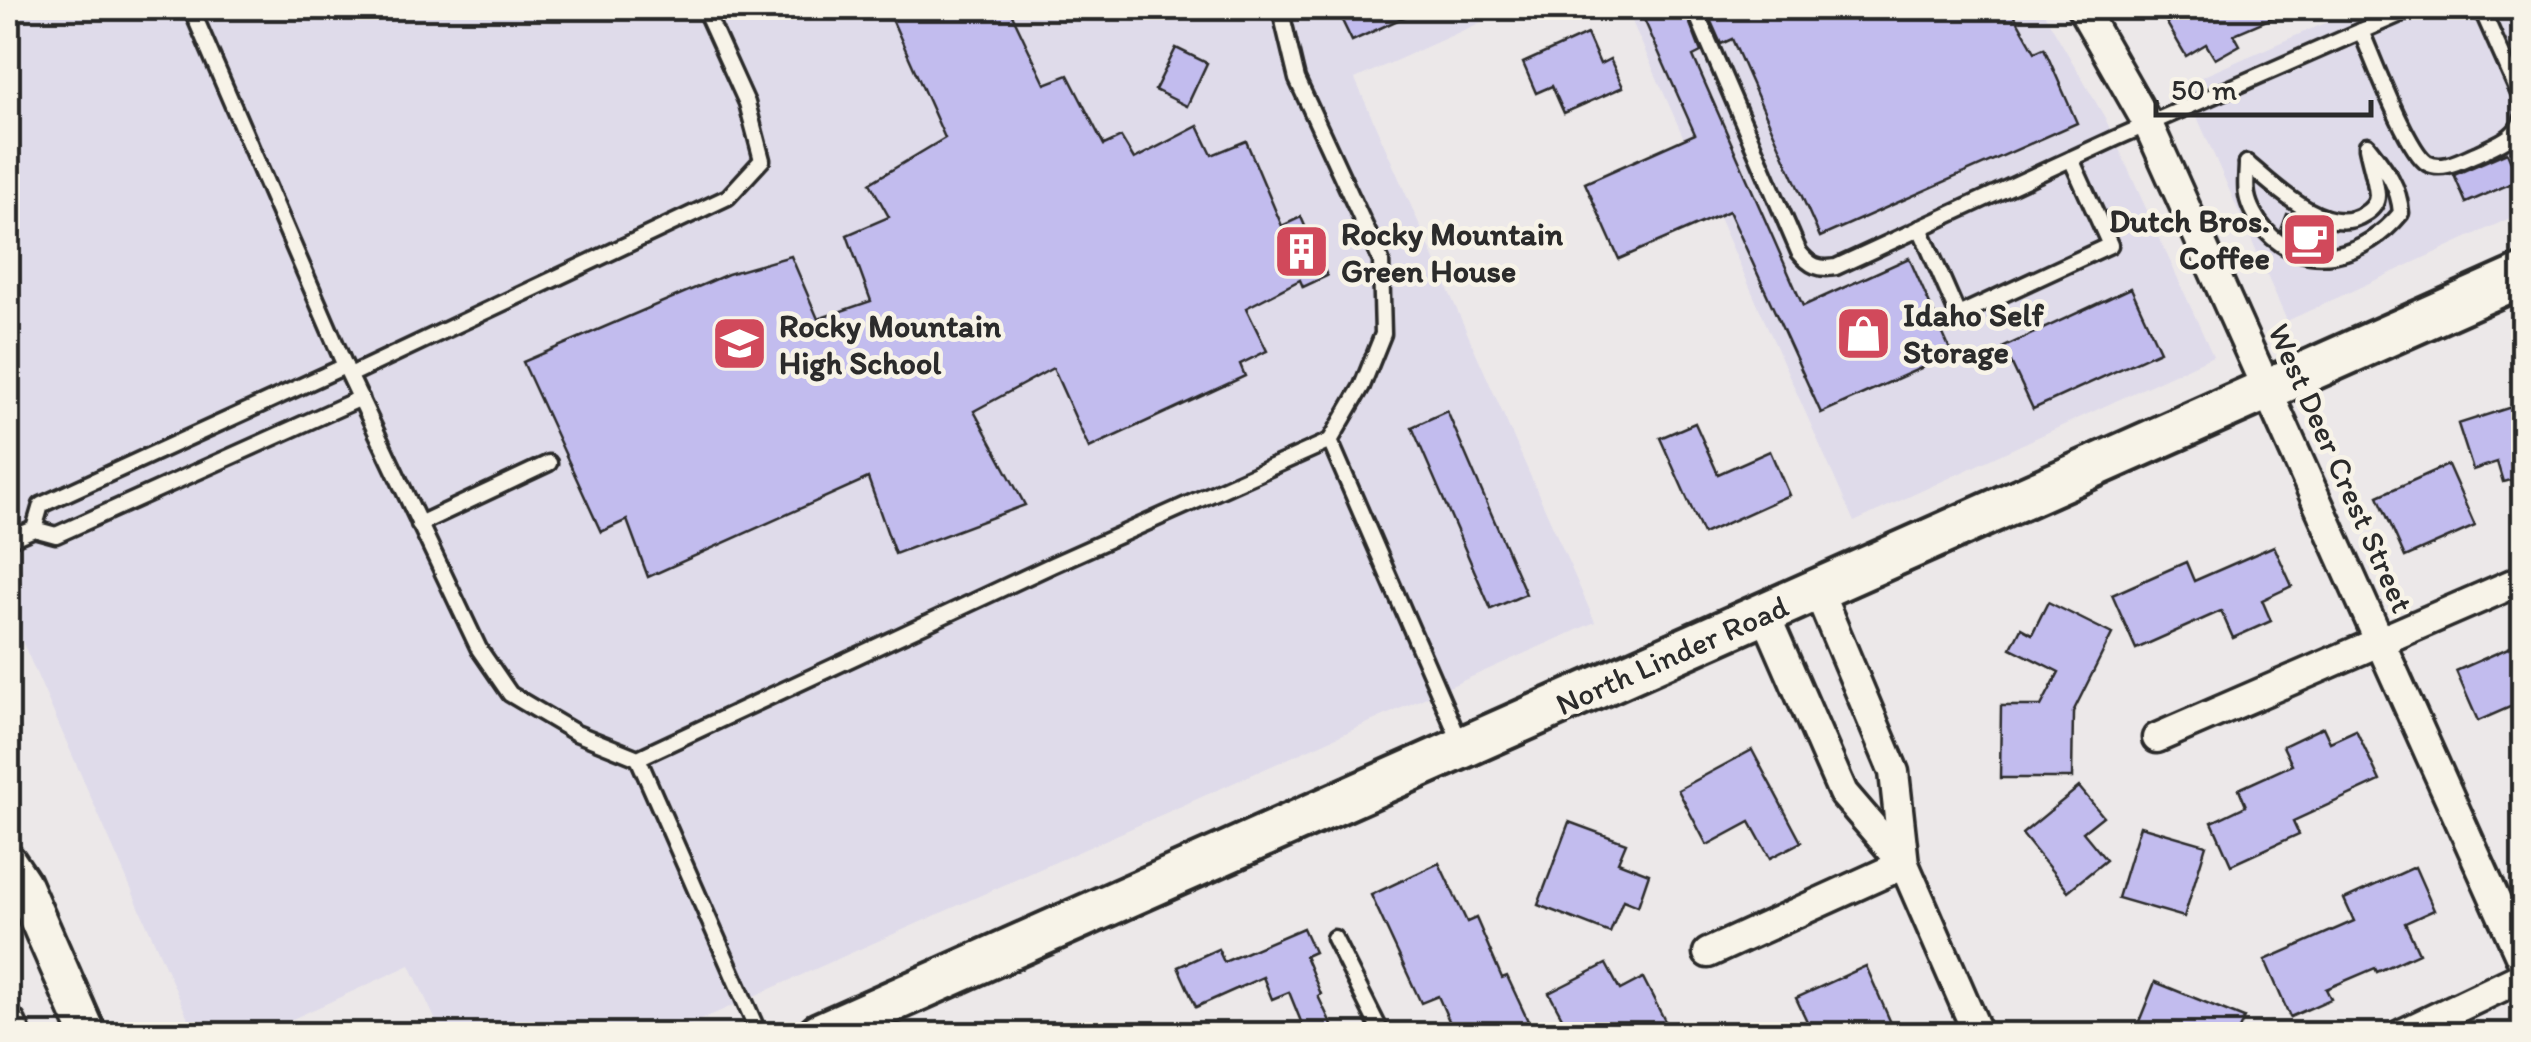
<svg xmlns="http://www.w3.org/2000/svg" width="2531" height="1042" font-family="Itim,sans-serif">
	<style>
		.built { fill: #dfdbea }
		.building { fill: #c2bcee; stroke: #2b2b2b; stroke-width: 2.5 }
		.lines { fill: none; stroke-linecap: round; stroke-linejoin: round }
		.service-casing { stroke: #2b2b2b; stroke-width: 21 }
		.minor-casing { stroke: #2b2b2b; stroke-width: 35 }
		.tertiary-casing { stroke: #2b2b2b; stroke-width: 42 }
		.secondary-casing { stroke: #2b2b2b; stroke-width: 48 }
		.service { stroke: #f7f3e8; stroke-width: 14 }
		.minor { stroke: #f7f3e8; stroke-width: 28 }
		.tertiary { stroke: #f7f3e8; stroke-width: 35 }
		.secondary { stroke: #f7f3e8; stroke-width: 40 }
		.labels { text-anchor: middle; stroke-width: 9; stroke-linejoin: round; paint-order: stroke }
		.poi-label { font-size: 32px; font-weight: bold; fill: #2b2b2b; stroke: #f7f3e8; text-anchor: start }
		.street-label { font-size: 32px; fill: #2b2b2b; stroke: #f7f3e8 }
	</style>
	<rect width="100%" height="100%" fill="#ece8e9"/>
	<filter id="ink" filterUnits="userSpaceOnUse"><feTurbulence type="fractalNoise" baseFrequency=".01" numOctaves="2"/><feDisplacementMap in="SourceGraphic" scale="20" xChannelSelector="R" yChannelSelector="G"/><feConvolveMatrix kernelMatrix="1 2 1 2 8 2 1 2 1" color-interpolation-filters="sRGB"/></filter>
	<g filter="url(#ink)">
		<g class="built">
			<path d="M8,8H1513L1355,79L1595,622L669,1034H442L410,965L260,1034H195L8,609Z"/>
			<path d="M1626,8H2041L2105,118L2213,356L1854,522Z"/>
			<path d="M2359,8H2523V212L2287,321L2183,85Z"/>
		</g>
		<g class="building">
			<path d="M887,8H1009L1045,84L1068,75L1104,145L1121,137L1134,159L1198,126L1212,155L1246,141L1282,226L1301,217L1327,276L1303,287L1300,280L1246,308L1267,351L1240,364L1245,376L1089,448L1053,368L974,411L1025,505L895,554L868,478L648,577L627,520L601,532L523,362L728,274L791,256L818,319L871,301L847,235L889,217L870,183L945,138Z"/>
			<path d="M1336,8H1424L1352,41Z"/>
			<path d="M1639,8H1684L1701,52L1693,56L1803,306L1909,258L1952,354L1821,413L1729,211L1619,259L1585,183L1695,134Z"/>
			<path d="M1705,8H2010L2035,52L2044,48L2077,123L1820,237L1732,39L1721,44Z"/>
			<path d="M2158,8H2295L2234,34L2240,45L2215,59L2206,44L2186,56Z"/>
			<path d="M1587,34L1600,64L1610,59L1623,87L1564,113L1552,86L1536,93L1523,63Z"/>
			<path d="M1176,48L1207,63L1187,106L1155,90Z"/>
			<path d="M2507,152L2519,180L2466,203L2454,175Z"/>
			<path d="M2287,214L2330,230L2324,245L2302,242L2287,235L2281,230Z"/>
			<path d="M2131,288L2160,351L2033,409L2004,347Z"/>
			<path d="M2524,403V476L2503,482L2497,462L2473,470L2458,424Z"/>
			<path d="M1447,411L1526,594L1491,609L1412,427Z"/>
			<path d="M1695,423L1718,474L1770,451L1789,495L1703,534L1660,438Z"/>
			<path d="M2448,465L2475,526L2405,557L2378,496Z"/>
			<path d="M2274,546L2292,586L2262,600L2271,621L2233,638L2221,611L2136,649L2112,595L2186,562L2194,581Z"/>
			<path d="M2048,602L2112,634L2073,712L2072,778H2000L2001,706H2041L2059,672L2011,648L2021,628L2032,634Z"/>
			<path d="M2524,641V701L2478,721L2456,671Z"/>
			<path d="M2323,727L2330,742L2356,730L2380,781L2293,821L2299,834L2231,865L2212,822L2246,806L2239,789L2292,765L2283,746Z"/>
			<path d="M1752,750L1801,842L1770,858L1750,822L1707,845L1678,790Z"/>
			<path d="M2079,787L2103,816L2083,832L2106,860L2068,891L2022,834Z"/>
			<path d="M1569,822L1626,843L1618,862L1649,874L1638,906L1623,900L1610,933L1538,905Z"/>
			<path d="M2140,826L2206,845L2184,917L2118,898Z"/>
			<path d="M1439,863L1467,922L1476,918L1502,978L1507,976L1528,1021L1500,1034H1481L1476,1023L1454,1032L1438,996L1421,1003L1371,895Z"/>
			<path d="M2415,867L2434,910L2405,923L2419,953L2377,972L2375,968L2326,989L2331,999L2290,1017L2265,960L2354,921L2344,899Z"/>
			<path d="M1303,928L1314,952L1305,956L1321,994L1318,996L1336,1034H1306L1289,992L1272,999L1263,977L1196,1007L1178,967L1218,949L1224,962Z"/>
			<path d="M1606,964L1620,990L1643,978L1668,1027L1655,1034H1571L1549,993Z"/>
			<path d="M1866,966L1891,1023L1865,1034H1813L1796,998Z"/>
			<path d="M2155,982L2244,1018L2237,1034H2134Z"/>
		</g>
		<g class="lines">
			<defs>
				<g id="service">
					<path d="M191,8L345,366L479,649L510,694L576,733L638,758L1052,565L1330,441"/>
					<path d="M1280,8L1297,79L1381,261L1383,334L1362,386L1330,441L1462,746"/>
					<path d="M1694,8L1799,252C1810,266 1819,270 1836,267L2114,139L2414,8"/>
					<path d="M2481,8L2521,98L2524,111"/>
					<path d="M2361,31C2372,56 2407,151 2427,163C2443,172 2463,159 2478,153C2499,143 2517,138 2524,115"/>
					<path d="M2247,163C2247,173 2245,185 2247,195C2249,207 2257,221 2265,230C2306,275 2366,256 2401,213C2399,184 2384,167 2367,145"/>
					<path d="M2247,163C2274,186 2327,239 2364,214C2371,210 2377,204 2377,195C2376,180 2370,163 2367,148"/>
					<path d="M1920,228L1958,315L2110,245L2071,159"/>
					<path d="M350,375L728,197L762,160L747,103L704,8"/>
					<path d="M419,524L549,463"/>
					<path d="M34,529L41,505L345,366"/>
					<path d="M8,540L34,529L56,535L361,398"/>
					<path d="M638,758L759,1034"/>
					<path d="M1334,938L1382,1034"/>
				</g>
				<g id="minor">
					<path d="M2082,8L2148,124L2524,964"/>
					<path d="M1818,591L1894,772L1904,864"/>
					<path d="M1765,614L1843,793L1904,864L1978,1034"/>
					<path d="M2157,738L2524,579"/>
					<path d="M1708,953L1904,864"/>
					<path d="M2402,1034L2524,976"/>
				</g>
				<g id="tertiary">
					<path d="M8,862L22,883L88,1034"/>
					<path d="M8,1025L12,1034"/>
				</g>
				<path id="secondary" d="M819,1034L2524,275"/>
			</defs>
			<use href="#service" class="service-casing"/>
			<use href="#minor" class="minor-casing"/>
			<use href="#tertiary" class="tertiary-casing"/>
			<use href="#secondary" class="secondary-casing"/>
			<use href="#service" class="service"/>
			<use href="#minor" class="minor"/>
			<use href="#tertiary" class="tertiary"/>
			<use href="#secondary" class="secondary"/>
		</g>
	</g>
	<defs>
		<symbol id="cafe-square" viewBox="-11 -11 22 22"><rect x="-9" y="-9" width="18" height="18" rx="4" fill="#d1495b" stroke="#f7f3e8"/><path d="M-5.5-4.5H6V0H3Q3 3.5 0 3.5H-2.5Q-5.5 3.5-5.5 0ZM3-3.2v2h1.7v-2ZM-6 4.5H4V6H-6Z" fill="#fff"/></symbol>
		<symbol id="building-square" viewBox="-11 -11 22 22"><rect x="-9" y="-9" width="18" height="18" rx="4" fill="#d1495b" stroke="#f7f3e8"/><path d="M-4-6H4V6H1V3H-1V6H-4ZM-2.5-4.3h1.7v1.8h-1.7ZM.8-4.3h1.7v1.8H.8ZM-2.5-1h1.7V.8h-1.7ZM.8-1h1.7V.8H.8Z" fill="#fff"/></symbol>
		<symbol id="shop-square" viewBox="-11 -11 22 22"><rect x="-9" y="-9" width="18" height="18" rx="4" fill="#d1495b" stroke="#f7f3e8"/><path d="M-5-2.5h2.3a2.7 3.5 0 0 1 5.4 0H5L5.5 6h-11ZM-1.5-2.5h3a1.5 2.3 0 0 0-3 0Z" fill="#fff"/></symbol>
		<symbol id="school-square" viewBox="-11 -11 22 22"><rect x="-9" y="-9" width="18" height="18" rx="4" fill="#d1495b" stroke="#f7f3e8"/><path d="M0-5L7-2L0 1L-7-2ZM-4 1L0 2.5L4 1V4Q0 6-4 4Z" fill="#fff"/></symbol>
	</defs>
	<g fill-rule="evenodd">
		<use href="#cafe-square" x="2278" y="208" width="63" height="63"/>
		<use href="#building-square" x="1270" y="220" width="63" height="63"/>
		<use href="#shop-square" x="1832" y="302" width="63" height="63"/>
		<use href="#school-square" x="708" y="312" width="63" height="63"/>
	</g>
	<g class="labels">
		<g class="poi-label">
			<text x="2270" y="232" text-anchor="end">Dutch Bros.<tspan x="2270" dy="37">Coffee</tspan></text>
			<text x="1341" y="245">Rocky Mountain<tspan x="1341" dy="37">Green House</tspan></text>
			<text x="1903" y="326">Idaho Self<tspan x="1903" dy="37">Storage</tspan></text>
			<text x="779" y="337">Rocky Mountain<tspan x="779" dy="37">High School</tspan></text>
		</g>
		<g class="street-label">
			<text transform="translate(2341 468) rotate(66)" y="11">West Deer Crest Street</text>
			<text transform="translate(1672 655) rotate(-24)" y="11">North Linder Road</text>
		</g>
	</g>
	<rect width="2531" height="1042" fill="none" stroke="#f7f3e8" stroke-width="40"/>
	<rect x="20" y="20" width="2491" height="1002" fill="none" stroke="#2b2b2b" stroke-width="4" filter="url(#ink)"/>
	<path d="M2156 100v15h215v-15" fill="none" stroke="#2b2b2b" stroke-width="5"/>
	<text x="2171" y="100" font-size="30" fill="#2b2b2b" stroke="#f7f3e8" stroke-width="8" paint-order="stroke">50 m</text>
</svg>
